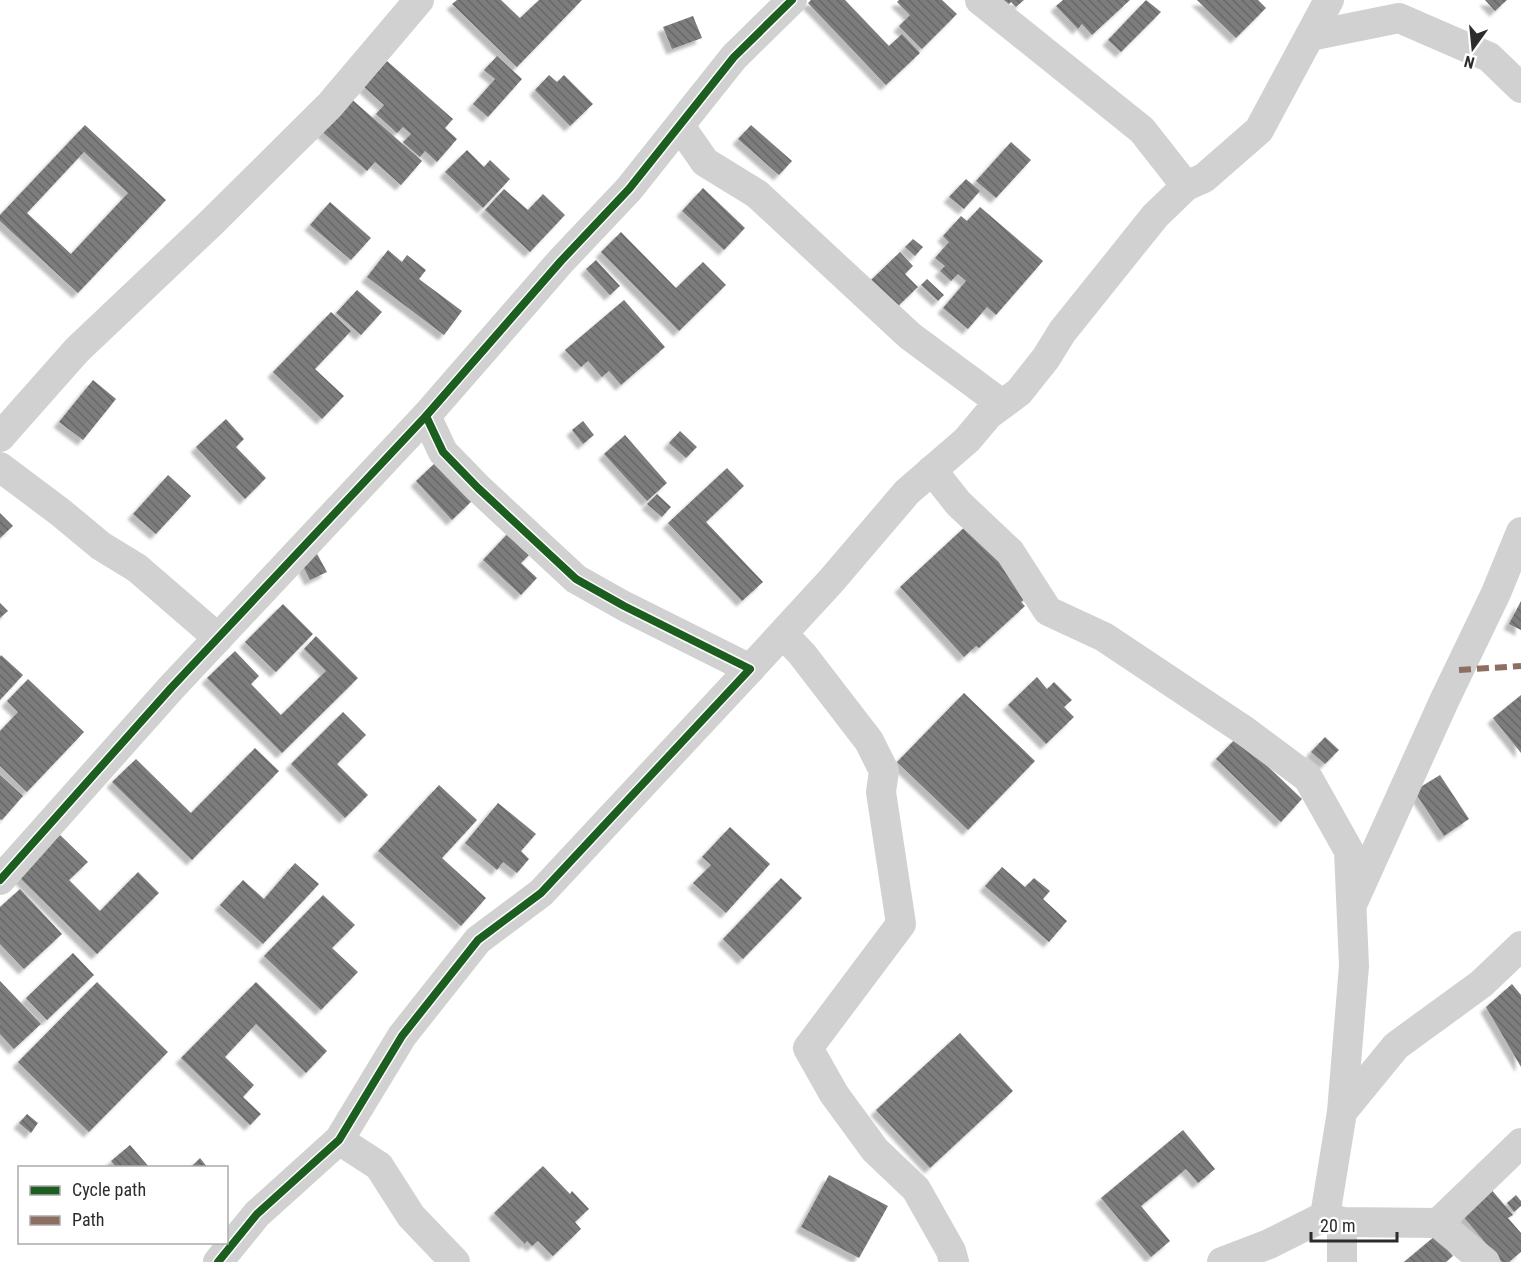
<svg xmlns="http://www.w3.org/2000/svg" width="1521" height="1262" font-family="'Roboto Condensed',sans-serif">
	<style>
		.building { fill: url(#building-back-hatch); fill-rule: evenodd; filter: url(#shadow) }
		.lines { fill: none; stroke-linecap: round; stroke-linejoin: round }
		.minor { stroke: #d1d1d1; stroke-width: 30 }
		.quiet { stroke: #8d6e63; stroke-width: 6; stroke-dasharray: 12 6; stroke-linecap: butt }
		.cycleway-casing { stroke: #fff; stroke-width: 11 }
		.cycleway { stroke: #1b5e20; stroke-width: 8 }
	</style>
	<defs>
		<pattern id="building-back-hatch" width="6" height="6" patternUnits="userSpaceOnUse" patternTransform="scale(1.5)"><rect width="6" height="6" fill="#7d7d7d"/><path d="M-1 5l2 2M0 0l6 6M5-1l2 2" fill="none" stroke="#676767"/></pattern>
		<filter id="shadow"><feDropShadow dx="-5.5" dy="5.5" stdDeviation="1.5" flood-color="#0004"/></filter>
	</defs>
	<rect width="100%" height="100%" fill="#fff"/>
	<g class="building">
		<path d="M457,0H501L520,18L539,0H582L517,67L452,4Z"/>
		<path d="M811,0H845L889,46L902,34L920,53L886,85L808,3Z"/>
		<path d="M899,0H942L957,14L922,49L899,26L910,15L897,2Z"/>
		<path d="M1003,0H1024L1016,7L1011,2L1008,5Z"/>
		<path d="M1063,0H1130L1092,35L1082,24L1078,29L1056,6Z"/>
		<path d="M1146,0L1161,12L1121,52L1108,40Z"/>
		<path d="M1197,0H1258L1266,8L1236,38Z"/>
		<path d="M1485,0H1507L1495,11Z"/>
		<path d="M693,16L702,38L672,49L663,27Z"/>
		<path d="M497,56L522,79L488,117L473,104L495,79L484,70Z"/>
		<path d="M387,61L453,119L445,128L457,139L437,162L425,151L420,157L403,142L411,134L403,127L397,133L376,114L384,105L364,87Z"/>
		<path d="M549,75L557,82L564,75L593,104L570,126L535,90Z"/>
		<path d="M348,96L422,161L401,185L375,162L367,171L319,129Z"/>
		<path d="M85,125L166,200L78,293L0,221V215ZM84,152L128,193L71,254L27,213Z"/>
		<path d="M751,125L792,161L779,175L738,139Z"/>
		<path d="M1011,142L1031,160L996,198L976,181Z"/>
		<path d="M467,150L484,167L490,160L510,179L483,208L445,172Z"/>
		<path d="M966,179L980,191L964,209L949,197Z"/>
		<path d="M703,188L745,228L724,250L682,211Z"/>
		<path d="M504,189L528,210L543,194L565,215L530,252L485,210Z"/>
		<path d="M330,202L371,238L351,260L310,225Z"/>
		<path d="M980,207L1043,261L996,315L987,307L968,329L943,308L966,281L958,274L951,281L940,271L945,266L935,258L949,242L943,236L961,216L967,221Z"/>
		<path d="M621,232L676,288L703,262L726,285L679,331L601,252Z"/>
		<path d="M913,239L923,247L915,256L905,247Z"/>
		<path d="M388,250L402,262L407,255L426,270L419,279L462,311L444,335L367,277Z"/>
		<path d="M900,252L913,266L905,274L918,287L896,308L870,281Z"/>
		<path d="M596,260L620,286L610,295L586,269Z"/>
		<path d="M927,279L944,295L938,301L921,285Z"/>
		<path d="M357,290L382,312L361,335L336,313Z"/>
		<path d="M624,300L665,347L621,385L609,371L602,377L588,361L581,367L565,350Z"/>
		<path d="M331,312L351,331L315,369L344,396L322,419L273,372Z"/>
		<path d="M93,380L116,399L83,440L59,422Z"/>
		<path d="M226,419L244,439L236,447L266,478L245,499L196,447Z"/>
		<path d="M583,421L594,435L583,444L572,430Z"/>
		<path d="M680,431L697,447L686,458L669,443Z"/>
		<path d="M625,435L667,483L647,501L604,454Z"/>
		<path d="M436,462L472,501L452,520L416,481Z"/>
		<path d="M727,468L744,486L706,522L763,582L742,601L668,523Z"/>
		<path d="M168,475L191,496L156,534L133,514Z"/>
		<path d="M657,494L671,507L662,517L647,504Z"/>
		<path d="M0,513L13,526L0,538Z"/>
		<path d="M968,524L1032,593L1021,602L1025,606L979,648L976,646L964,657L900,587Z"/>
		<path d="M512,529L534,550L521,563L537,578L521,595L483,560Z"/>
		<path d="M316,552L327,572L310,580L300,560Z"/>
		<path d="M1521,601V630L1509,624Z"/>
		<path d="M0,603L8,611L0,618Z"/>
		<path d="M283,604L313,634L276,672L245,642Z"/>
		<path d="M316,636L358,678L282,753L207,678L235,651L259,676L251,684L281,715L326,671L304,649Z"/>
		<path d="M1,655L23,675L0,700V657Z"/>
		<path d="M1037,677L1047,689L1054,682L1072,700L1064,707L1074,717L1046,744L1008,705Z"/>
		<path d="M28,679L84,732L27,792L0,766V731L18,712L7,701Z"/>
		<path d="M964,693L1035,761L968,830L897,762Z"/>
		<path d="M1521,695V753L1493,718Z"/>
		<path d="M343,712L366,735L337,764L368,795L345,818L291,764Z"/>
		<path d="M1237,737L1302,799L1281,822L1216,759Z"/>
		<path d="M1325,737L1339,750L1325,764L1311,752Z"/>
		<path d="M255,748L279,771L192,860L112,782L136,759L191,813Z"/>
		<path d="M0,775L23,796L2,820L0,819Z"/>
		<path d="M1440,775L1469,819L1444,836L1414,791Z"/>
		<path d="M439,785L477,820L442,858L486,898L461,926L378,851Z"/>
		<path d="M498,803L536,834L521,851L529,859L517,873L503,862L497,870L465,843Z"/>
		<path d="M730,827L770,864L726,913L693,883L711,865L702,857Z"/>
		<path d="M60,835L88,862L69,880L100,911L138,872L159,893L97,954L18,876Z"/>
		<path d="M295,863L319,884L263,944L220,905L243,880L264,899Z"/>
		<path d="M1002,867L1025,887L1034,878L1050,891L1043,899L1067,921L1049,942L985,886Z"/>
		<path d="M781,878L802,898L743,959L723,939Z"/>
		<path d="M20,889L62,934L24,969L0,944V907Z"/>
		<path d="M323,895L355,925L332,948L358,972L321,1010L264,956Z"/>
		<path d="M73,953L94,975L47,1020L26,998Z"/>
		<path d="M0,981L41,1024L14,1049L0,1034Z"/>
		<path d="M97,982L168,1052L89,1132L18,1062Z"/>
		<path d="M256,982L327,1051L306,1073L256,1024L225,1057L254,1085L243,1097L261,1114L250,1125L181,1058Z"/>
		<path d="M1512,984L1521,995V1067L1486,1007Z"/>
		<path d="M960,1033L1013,1091L930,1168L876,1110Z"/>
		<path d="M27,1114L38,1123L31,1133L19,1123Z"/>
		<path d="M1183,1130L1215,1169L1198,1183L1186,1169L1141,1206L1170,1241L1151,1257L1101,1198Z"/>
		<path d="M130,1145L150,1168H117L111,1161Z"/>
		<path d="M200,1158L208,1168H190Z"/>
		<path d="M543,1166L570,1194L572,1191L589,1209L575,1222L581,1229L553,1256L538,1241L532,1246L527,1241L525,1244L494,1213Z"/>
		<path d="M829,1175L888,1206L859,1258L801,1227Z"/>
		<path d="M1490,1188L1513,1215L1508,1218L1521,1233V1252L1509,1262H1502L1460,1213Z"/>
		<path d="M1516,1195L1521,1201V1206L1514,1212L1507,1203Z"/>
		<path d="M1435,1236L1453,1256L1446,1262H1404Z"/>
	</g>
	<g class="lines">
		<g class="minor">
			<path d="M980,0L1142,130L1186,186"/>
			<path d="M1310,36L1399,18L1489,57L1521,88"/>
			<path d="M680,126L705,162L757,194L910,336L1002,404"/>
			<path d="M0,437L77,350L211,223L330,105L419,0"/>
			<path d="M0,467L60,512L101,546L137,568L218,638"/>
			<path d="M932,470L958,503L1010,552L1048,611L1104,637L1245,731L1308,778L1349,851L1354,966L1342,1112"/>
			<path d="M783,634L802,654L869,741L884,771L881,792L901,924L808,1048L834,1094L875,1150L916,1189L951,1251L954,1262"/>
			<path d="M750,669L831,581L907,492L967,440L988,415L1019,392L1046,358L1062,332L1155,216L1186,186L1204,178L1259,130L1329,0"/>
			<path d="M0,880L171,688L426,416L561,261L629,189L734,57L792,0"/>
			<path d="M1354,900L1445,699L1496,593L1521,532"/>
			<path d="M339,1140L379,1166L411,1216L455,1262"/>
			<path d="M1325,1216L1342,1112L1396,1046L1481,984L1521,946"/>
			<path d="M1342,1222V1262"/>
			<path d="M1438,1223L1485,1262"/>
			<path d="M218,1262L257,1214L339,1140L402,1036L478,940L541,893L750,669L624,606L576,579L478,488L443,452L426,416"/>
			<path d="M1222,1262L1269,1244L1325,1216L1342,1222L1438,1223L1521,1143"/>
		</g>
		<path class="quiet" d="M1459,670L1521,666"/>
		<defs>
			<g id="cycleway">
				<path d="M0,880L171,688L426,416L561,261L629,189L734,57L792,0"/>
				<path d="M218,1262L257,1214L339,1140L402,1036L478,940L541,893L750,669L624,606L576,579L478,488L443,452L426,416"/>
			</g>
		</defs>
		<use href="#cycleway" class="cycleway-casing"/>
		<use href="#cycleway" class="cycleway"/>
	</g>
	<rect x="18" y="1166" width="210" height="78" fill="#ffffff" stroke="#ababab" stroke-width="1.5"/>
	<rect x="30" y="1186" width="30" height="9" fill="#1b5e20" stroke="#ababab" stroke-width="1.5"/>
	<text x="72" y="1196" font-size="18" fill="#2c2c2c">Cycle path</text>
	<rect x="30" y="1216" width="30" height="9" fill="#8d6e63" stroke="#ababab" stroke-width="1.5"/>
	<text x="72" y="1226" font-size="18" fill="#2c2c2c">Path</text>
	<g transform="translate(1473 48) rotate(195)" stroke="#ffffff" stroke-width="4.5" paint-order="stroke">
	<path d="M0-4.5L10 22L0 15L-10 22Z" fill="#2c2c2c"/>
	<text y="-9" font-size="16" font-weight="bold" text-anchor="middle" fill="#2c2c2c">N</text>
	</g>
	<path d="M1311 1232v9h86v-9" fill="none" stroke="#2c2c2c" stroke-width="3"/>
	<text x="1320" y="1232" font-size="18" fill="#2c2c2c" stroke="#ffffff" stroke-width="4.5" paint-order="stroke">20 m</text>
</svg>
